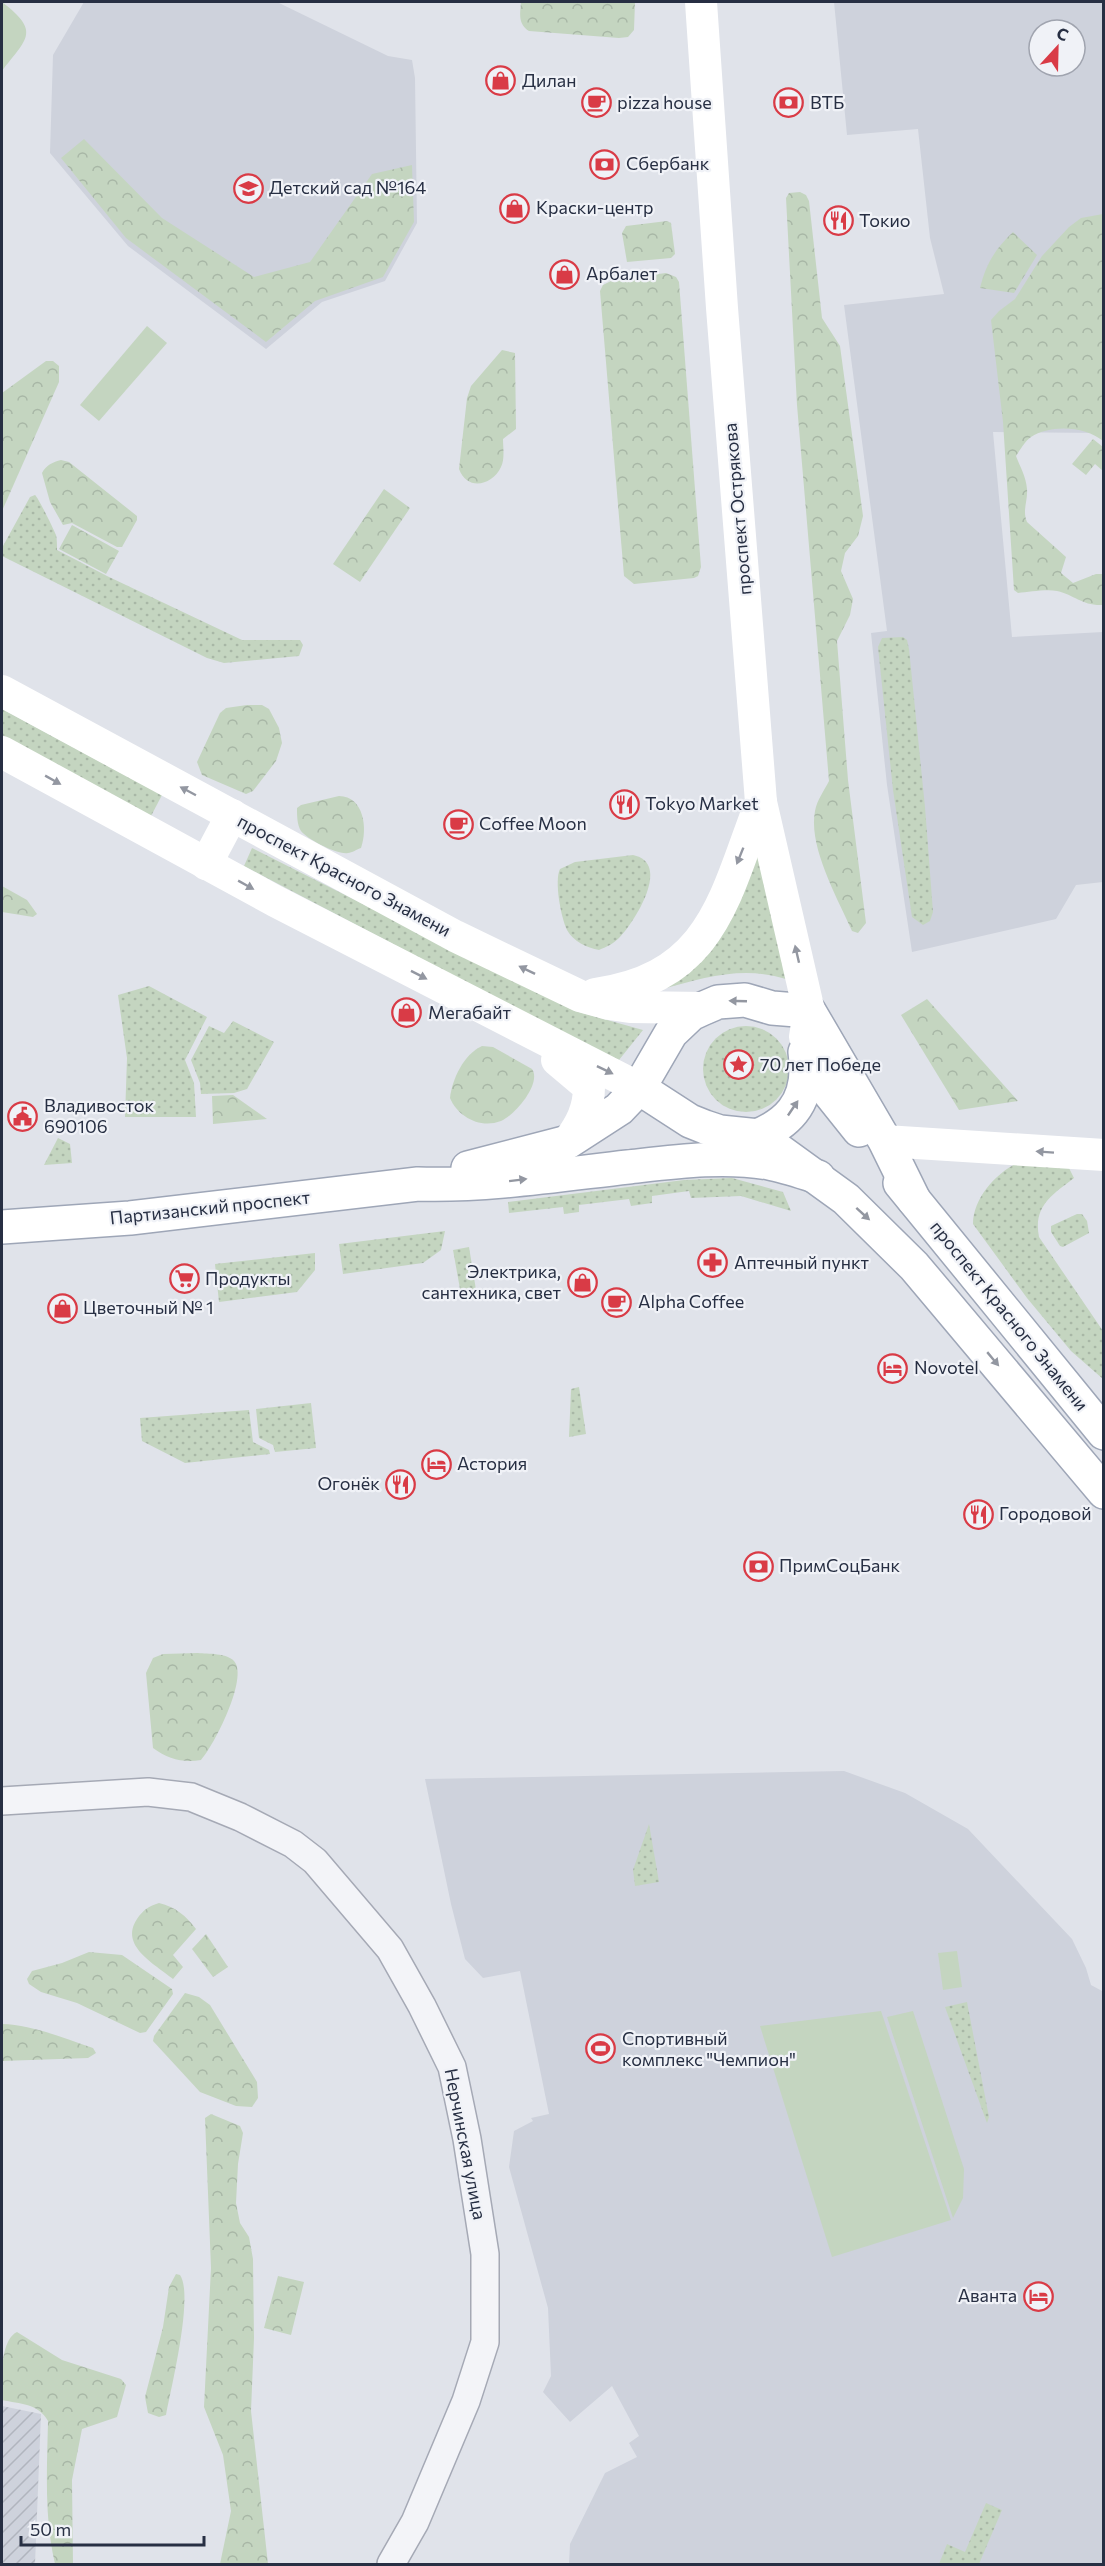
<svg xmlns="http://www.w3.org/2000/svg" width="1105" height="2566" font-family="Commissioner,sans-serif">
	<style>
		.built { fill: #ced2dc; fill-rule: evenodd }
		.industrial { fill: url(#industrial-furrows) }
		.grass { fill: url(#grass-dots) }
		.forest { fill: url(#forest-crowns) }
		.garden { fill: #c4d5c0 }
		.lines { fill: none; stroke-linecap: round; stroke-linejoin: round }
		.tertiary-casing { stroke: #a5a9b5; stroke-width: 30 }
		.primary-casing { stroke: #9ea6b7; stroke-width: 36 }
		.tertiary { stroke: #f3f4f8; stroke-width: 27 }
		.secondary { stroke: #fff; stroke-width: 32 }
		.primary { stroke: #fff; stroke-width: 33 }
		.oneway { fill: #9397a1 }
		.labels { text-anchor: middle; stroke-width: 4.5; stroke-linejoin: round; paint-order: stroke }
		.poi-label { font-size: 18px; fill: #272f43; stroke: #f0f2f7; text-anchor: start }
		.street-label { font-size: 18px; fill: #272f43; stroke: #f0f2f7 }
	</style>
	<defs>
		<pattern id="industrial-furrows" width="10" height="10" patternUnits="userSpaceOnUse" patternTransform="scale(1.5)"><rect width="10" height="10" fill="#ced2dc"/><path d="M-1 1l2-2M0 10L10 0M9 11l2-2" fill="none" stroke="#b1b5be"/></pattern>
		<pattern id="grass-dots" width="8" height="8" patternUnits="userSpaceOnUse" patternTransform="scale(1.5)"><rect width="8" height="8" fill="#c4d5c0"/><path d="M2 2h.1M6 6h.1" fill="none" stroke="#a8b7a6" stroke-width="1.8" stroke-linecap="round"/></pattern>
		<pattern id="forest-crowns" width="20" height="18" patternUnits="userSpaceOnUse" patternTransform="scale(1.5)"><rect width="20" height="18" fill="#c4d5c0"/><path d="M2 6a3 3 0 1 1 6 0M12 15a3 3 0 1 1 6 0" fill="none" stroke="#a8b7a6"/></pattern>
	</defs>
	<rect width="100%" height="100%" fill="#e0e3ea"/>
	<g class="built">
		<path d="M84,2H277L388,56L412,60L415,78L417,223L385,281L322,302L266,349L128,246L50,153L53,55Z"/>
		<path d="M834,2H1103V433L993,432L1012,637L1103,632V882L1076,885L1056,919L912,952L887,785L871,633L887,631L844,305L944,294L930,238L918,129L847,135ZM1039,30H1075V66H1039Z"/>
		<path d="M844,1771L905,1793L968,1829L1072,1939L1086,1968L1091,1985L1104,1992L1103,2564H569L570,2544L605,2473L637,2457L629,2443L639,2436L612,2386L570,2422L543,2392L551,2376L548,2308L509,2167L514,2131L533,2121L531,2118L549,2114L520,1971L483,1978L465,1959L451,1904L425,1779Z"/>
	</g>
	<path class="industrial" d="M2,2406L41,2414L35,2564H2Z"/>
	<g class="grass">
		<path d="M35,495C38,497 54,530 56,535C57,539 57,545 57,550L107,576L242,640H300L303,645L299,656L224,663L207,658L2,556L3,546L30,497Z"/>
		<path d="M903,637L907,640L909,649L925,807L933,912L930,921L923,925L912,917L893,790L878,647L882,638Z"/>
		<path d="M2,709L162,795L151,816L2,735Z"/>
		<path d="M764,834L789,980C745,965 705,977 663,989L693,968Z"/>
		<path d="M252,848L575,1011L643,1030L619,1060L565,1034L244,866Z"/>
		<path d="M633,855C672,863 635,921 619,938C613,944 606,947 599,950C587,948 573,941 567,930C561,918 554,881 560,869L575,862Z"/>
		<path d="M149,986L207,1017L185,1060L194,1083L196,1117H125L127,1058L118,995Z"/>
		<path d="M233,1021L274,1042L247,1089L234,1093L201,1094L200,1083L191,1060L209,1026L224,1033Z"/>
		<circle cx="746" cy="1069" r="43"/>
		<path d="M58,1138L70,1144L72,1163L44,1165Z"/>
		<path d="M1017,1163L1069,1168L1074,1178C1052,1195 1033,1206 1039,1237L1103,1331V1379L1071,1351L1027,1298L973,1224C973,1199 995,1174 1017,1163Z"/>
		<path d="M732,1178L783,1192L791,1211L741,1196L691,1198L689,1191L652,1196V1203L631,1206L629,1199L579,1205V1212L564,1214L563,1207L509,1213L508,1202L684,1180Z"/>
		<path d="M1077,1214H1082L1087,1221L1089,1233L1063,1247L1060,1246L1051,1232V1226Z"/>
		<path d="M445,1231L441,1250L423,1263L343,1274L339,1244Z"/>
		<path d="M469,1247L477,1296L462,1300L453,1250Z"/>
		<path d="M315,1253V1270L297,1292L219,1302L215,1264Z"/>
		<path d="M579,1387L586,1434L569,1437L571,1389Z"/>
		<path d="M311,1403L316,1448L275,1452L273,1445L259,1438L256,1409Z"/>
		<path d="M249,1410L253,1442L269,1450L270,1454L185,1463L142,1441L140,1418Z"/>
		<path d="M649,1824L659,1882L635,1886L633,1870Z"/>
		<path d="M967,2002L989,2117L987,2123L945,2007Z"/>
		<path d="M986,2503L1002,2510L979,2564H939L947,2544L965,2552Z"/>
	</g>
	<g class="forest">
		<path d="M521,2H635L634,30L628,37L619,38L529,31C518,24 520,14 521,2Z"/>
		<path d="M84,139L162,218L254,277L310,262L372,174L412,165L414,222L383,277L315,301L266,342L126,238L61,158Z"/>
		<path d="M800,192L806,195L809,201L822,318L840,346L863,516L858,536L845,553L841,571L853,599L850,615L837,641L848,780L866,923L858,933L852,931C838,899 808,847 815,811C817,800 824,791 829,781L797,405L786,198L789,193Z"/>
		<path d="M1103,214V441C1086,426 1050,424 1031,437C1025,441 1020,450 1016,456C1020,467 1026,476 1027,489C1028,501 1022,510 1027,522L1066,557L1061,573L1073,583L1096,574H1103V605C1082,606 1075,595 1057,591C1046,589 1029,592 1018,593L1014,590L1003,422L991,320L999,311L1015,299L1042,256L1069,227L1081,218Z"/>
		<path d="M667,221L671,223L675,254L671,258L627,262L622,233L626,226Z"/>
		<path d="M1013,232L1037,255L1014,293L980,288C986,264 995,249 1013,232Z"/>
		<path d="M666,273L676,277L679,282L701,567L698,576L694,578L634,584L624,576L600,291L603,285L613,280Z"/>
		<path d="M502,350L515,353L516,429L503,439C503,447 505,459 501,467C492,486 467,491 459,469L467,398L471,386Z"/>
		<path d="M46,361H53L59,366V382L2,511V393Z"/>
		<path d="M1093,439L1103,447V471L1095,464L1086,475L1072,464Z"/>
		<path d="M61,460L69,462L137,516V520L122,547H117L72,523L63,525L50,502L42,473C46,465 53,462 61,460Z"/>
		<path d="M384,489L410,508L360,582L333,564Z"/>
		<path d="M72,525L119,551L106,574L59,549Z"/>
		<path d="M247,705H262L269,709L279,728L282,743L276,761L253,791L246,794L202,775L197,762L220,713L226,708Z"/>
		<path d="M339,796C364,796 368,829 361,848C357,849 352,853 348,853C337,855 307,839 301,831C297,825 297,815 297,808L301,805Z"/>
		<path d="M2,886L27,900L37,914L33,917L2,912Z"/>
		<path d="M927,999L1018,1101L959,1110L901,1015Z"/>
		<path d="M482,1046L493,1047L532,1069C542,1083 515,1115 501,1121C480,1129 458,1117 450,1098C452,1079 464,1054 482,1046Z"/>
		<path d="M233,1095L267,1119L213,1124L212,1096Z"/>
		<path d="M198,1653C208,1654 227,1653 234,1661C249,1677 214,1746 201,1760C183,1763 168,1759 153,1748L146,1673L153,1658L163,1654Z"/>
		<path d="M159,1903C176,1907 186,1916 196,1929L173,1955L183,1967L173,1979C155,1964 119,1946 137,1919C143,1910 149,1906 159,1903Z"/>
		<path d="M206,1934L228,1967L213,1977L192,1949Z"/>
		<path d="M89,1952L122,1955L172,1989L173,1994L146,2032L140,2033L77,2003L41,1992L29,1984L27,1979L32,1971L62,1963Z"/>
		<path d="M185,1993L199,1997L210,2005L257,2082L258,2098L252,2107L236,2106L200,2092L153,2041L154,2036Z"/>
		<path d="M2,2024C33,2025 63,2038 93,2048L96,2053L88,2058L2,2061Z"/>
		<path d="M211,2114L240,2126L243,2133L238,2164L236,2203L240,2223L249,2237L253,2259L254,2338L251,2411L268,2564H220L231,2511L223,2455L204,2407L211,2268L205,2118Z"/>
		<path d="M176,2274L180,2275C194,2295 171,2388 166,2415L159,2417L148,2413L145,2397L163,2327L169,2287Z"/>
		<path d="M278,2276L304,2282L291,2335L264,2328Z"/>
		<path d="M17,2332L62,2360L121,2379L126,2385L117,2417L82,2429L72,2480L73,2564H55C44,2517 47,2469 48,2421C38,2403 20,2404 2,2400C1,2381 0,2340 17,2332Z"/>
	</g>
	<g class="garden">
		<path d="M2,2C41,32 27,38 2,71Z"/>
		<path d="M147,326L167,343L99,421L80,405Z"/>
		<path d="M957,1951L962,1987L943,1990L938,1953Z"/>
		<path d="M881,2011L951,2220L832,2257L760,2026Z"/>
		<path d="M913,2011L964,2169L963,2198L953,2218L887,2017Z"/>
	</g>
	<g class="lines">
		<defs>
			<path id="tertiary" d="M2,1801L148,1792L191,1797L240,1817L293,1844L315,1861L390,1949L422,2006L452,2067L467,2139L485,2254V2342L466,2401L415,2522L391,2564"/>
			<g id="primary">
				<path d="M807,1065L859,1130"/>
				<path d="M639,1088L690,1121L705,1127L720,1132L759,1136L846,1199L914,1266L1104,1492"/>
				<path d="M740,1142C787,1128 812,1104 805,1052"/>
				<path d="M468,1168L568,1142L619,1109L639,1088L671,1033L691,1014L704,1008L718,1002L745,1000L772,1008L809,1011L885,1141L914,1200"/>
				<path d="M900,1183L1104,1433"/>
				<path d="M2,1227L130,1218L418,1184C488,1186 558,1175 628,1167C673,1162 723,1155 769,1163C785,1166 802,1172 818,1177"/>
			</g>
		</defs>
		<use href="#tertiary" class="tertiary-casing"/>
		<use href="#primary" class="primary-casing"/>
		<use href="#tertiary" class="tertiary"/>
		<g class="secondary">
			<path d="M701,2L722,308L761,802L809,1011L805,1037"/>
			<path d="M2,691L455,936L580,996L609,1004L630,1007L704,1008"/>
			<path d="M2,752L275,901L639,1088"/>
			<path d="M206,864L232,815"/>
			<path d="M595,994C714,977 724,897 761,802"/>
			<path d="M557,1060L589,1087C589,1109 581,1124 568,1142"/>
			<path d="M885,1141L1104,1155"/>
		</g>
		<use href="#primary" class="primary"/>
	</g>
	<defs><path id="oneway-solid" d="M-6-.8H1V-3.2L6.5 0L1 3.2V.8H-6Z" transform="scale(1.5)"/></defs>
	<g class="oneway">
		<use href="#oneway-solid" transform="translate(53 780) rotate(29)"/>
		<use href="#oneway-solid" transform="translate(188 791) rotate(-152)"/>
		<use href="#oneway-solid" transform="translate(740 856) rotate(112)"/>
		<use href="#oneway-solid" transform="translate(246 885) rotate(29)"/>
		<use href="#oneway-solid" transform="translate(797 954) rotate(-103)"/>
		<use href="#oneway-solid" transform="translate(527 970) rotate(-154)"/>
		<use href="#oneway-solid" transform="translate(419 975) rotate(27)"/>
		<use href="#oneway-solid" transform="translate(738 1001) rotate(-178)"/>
		<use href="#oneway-solid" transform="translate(605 1070) rotate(26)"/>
		<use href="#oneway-solid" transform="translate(793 1108) rotate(-56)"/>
		<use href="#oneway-solid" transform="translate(1045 1152) rotate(-176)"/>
		<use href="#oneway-solid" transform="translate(518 1180) rotate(-7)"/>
		<use href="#oneway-solid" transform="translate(863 1214) rotate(42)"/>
		<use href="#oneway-solid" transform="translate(993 1359) rotate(50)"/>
	</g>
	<defs>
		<symbol id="shop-ring" viewBox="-11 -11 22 22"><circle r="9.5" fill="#f0f2f7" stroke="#d93b46" stroke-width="1.5"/><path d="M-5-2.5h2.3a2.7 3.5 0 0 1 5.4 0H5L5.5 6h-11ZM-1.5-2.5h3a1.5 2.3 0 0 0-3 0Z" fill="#d93b46"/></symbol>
		<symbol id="cafe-ring" viewBox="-11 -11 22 22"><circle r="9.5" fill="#f0f2f7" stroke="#d93b46" stroke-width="1.5"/><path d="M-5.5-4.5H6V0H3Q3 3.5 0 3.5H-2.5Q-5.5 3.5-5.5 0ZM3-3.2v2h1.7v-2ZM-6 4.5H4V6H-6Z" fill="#d93b46"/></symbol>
		<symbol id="bank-ring" viewBox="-11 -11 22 22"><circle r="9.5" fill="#f0f2f7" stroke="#d93b46" stroke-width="1.5"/><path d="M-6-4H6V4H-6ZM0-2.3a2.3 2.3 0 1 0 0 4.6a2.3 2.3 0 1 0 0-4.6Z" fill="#d93b46"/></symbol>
		<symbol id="school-ring" viewBox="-11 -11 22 22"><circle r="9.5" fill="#f0f2f7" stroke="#d93b46" stroke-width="1.5"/><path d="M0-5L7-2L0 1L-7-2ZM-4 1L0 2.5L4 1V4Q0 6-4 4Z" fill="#d93b46"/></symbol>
		<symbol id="restaurant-ring" viewBox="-11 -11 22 22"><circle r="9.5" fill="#f0f2f7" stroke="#d93b46" stroke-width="1.5"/><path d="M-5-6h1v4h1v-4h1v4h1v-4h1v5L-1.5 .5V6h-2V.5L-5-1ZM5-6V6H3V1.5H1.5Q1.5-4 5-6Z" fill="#d93b46"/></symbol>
		<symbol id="sight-ring" viewBox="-11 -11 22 22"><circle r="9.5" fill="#f0f2f7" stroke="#d93b46" stroke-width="1.5"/><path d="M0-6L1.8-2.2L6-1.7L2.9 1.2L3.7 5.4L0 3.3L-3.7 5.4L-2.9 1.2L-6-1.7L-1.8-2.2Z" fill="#d93b46"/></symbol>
		<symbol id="civic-ring" viewBox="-11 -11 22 22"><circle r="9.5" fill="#f0f2f7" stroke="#d93b46" stroke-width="1.5"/><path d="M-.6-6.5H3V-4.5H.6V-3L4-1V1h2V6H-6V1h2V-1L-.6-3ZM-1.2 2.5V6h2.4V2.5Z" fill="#d93b46"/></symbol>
		<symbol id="pharmacy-ring" viewBox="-11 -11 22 22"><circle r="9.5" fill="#f0f2f7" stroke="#d93b46" stroke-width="1.5"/><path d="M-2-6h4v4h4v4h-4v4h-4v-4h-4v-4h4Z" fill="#d93b46"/></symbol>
		<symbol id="supermarket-ring" viewBox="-11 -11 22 22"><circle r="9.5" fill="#f0f2f7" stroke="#d93b46" stroke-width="1.5"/><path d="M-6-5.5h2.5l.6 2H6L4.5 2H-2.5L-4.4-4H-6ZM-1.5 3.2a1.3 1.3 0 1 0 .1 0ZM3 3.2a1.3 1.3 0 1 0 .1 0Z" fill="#d93b46"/></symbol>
		<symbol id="hotel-ring" viewBox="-11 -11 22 22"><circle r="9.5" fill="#f0f2f7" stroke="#d93b46" stroke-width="1.5"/><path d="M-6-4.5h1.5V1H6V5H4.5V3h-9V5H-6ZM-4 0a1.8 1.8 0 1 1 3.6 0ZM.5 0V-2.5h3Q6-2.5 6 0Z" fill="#d93b46"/></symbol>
		<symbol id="stadium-ring" viewBox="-11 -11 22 22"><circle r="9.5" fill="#f0f2f7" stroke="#d93b46" stroke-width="1.5"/><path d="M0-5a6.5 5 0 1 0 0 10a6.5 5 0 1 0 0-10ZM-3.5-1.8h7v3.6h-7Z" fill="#d93b46"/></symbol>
	</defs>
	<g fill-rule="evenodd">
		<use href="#shop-ring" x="484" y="64" width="33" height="33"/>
		<use href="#cafe-ring" x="580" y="86" width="33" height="33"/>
		<use href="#bank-ring" x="772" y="86" width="33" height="33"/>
		<use href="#bank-ring" x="588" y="148" width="33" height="33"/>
		<use href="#school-ring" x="232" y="172" width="33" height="33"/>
		<use href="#shop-ring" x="498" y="192" width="33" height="33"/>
		<use href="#restaurant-ring" x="822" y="204" width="33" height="33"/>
		<use href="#shop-ring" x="548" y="258" width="33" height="33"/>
		<use href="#restaurant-ring" x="608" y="788" width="33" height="33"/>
		<use href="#cafe-ring" x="442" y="808" width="33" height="33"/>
		<use href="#shop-ring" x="390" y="996" width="33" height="33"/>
		<use href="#sight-ring" x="722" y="1048" width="33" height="33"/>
		<use href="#civic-ring" x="6" y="1100" width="33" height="33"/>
		<use href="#pharmacy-ring" x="696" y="1246" width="33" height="33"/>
		<use href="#supermarket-ring" x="168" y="1262" width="33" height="33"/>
		<use href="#shop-ring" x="566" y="1266" width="33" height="33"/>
		<use href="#cafe-ring" x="600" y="1286" width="33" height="33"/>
		<use href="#shop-ring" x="46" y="1292" width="33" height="33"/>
		<use href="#hotel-ring" x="876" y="1352" width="33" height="33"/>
		<use href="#hotel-ring" x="420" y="1448" width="33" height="33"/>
		<use href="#restaurant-ring" x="384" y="1468" width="33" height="33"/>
		<use href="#restaurant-ring" x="962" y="1498" width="33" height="33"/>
		<use href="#bank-ring" x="742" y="1550" width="33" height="33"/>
		<use href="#stadium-ring" x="584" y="2032" width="33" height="33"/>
		<use href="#hotel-ring" x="1022" y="2280" width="33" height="33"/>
	</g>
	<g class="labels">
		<g class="poi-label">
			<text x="522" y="87">Дилан</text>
			<text x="617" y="109">pizza house</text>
			<text x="810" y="109">ВТБ</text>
			<text x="626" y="170">Сбербанк</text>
			<text x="269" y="194">Детский сад №164</text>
			<text x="536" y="214">Краски-центр</text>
			<text x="859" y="227">Токио</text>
			<text x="586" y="280">Арбалет</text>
			<text x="645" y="810">Tokyo Market</text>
			<text x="479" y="830">Coffee Moon</text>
			<text x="428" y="1019">Мегабайт</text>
			<text x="760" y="1071">70 лет Победе</text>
			<text x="44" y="1112">Владивосток<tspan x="44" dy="21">690106</tspan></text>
			<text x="734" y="1269">Аптечный пункт</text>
			<text x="561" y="1278" text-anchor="end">Электрика,<tspan x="561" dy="21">сантехника, свет</tspan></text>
			<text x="205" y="1285">Продукты</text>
			<text x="638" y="1308">Alpha Coffee</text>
			<text x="83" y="1314">Цветочный № 1</text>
			<text x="914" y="1374">Novotel</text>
			<text x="457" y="1470">Астория</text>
			<text x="380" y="1490" text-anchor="end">Огонёк</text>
			<text x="999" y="1520">Городовой</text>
			<text x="779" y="1572">ПримСоцБанк</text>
			<text x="622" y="2045">Спортивный<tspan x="622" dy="21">комплекс "Чемпион"</tspan></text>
			<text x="1017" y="2302" text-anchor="end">Аванта</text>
		</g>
		<g class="street-label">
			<text transform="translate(738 509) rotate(-95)" y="6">проспект Острякова</text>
			<text transform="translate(344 876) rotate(28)" y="6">проспект Красного Знамени</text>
			<text transform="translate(210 1208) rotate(-6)" y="6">Партизанский проспект</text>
			<text transform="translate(1009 1316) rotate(51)" y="6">проспект Красного Знамени</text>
			<text transform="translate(465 2144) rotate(79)" y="6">Нерчинская улица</text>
		</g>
	</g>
	<rect width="1105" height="2566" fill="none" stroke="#272f43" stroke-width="6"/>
	<g transform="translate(1057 48) rotate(22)"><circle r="28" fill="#f0f2f7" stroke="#a0a4af" stroke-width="1.5"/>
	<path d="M0-4.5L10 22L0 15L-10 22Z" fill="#d93b46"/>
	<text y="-9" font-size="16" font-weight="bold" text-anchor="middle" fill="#272f43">С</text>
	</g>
	<path d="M21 2536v9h183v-9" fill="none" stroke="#272f43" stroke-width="3"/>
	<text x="30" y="2536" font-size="18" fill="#272f43" stroke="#f0f2f7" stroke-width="4.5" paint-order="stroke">50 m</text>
</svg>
